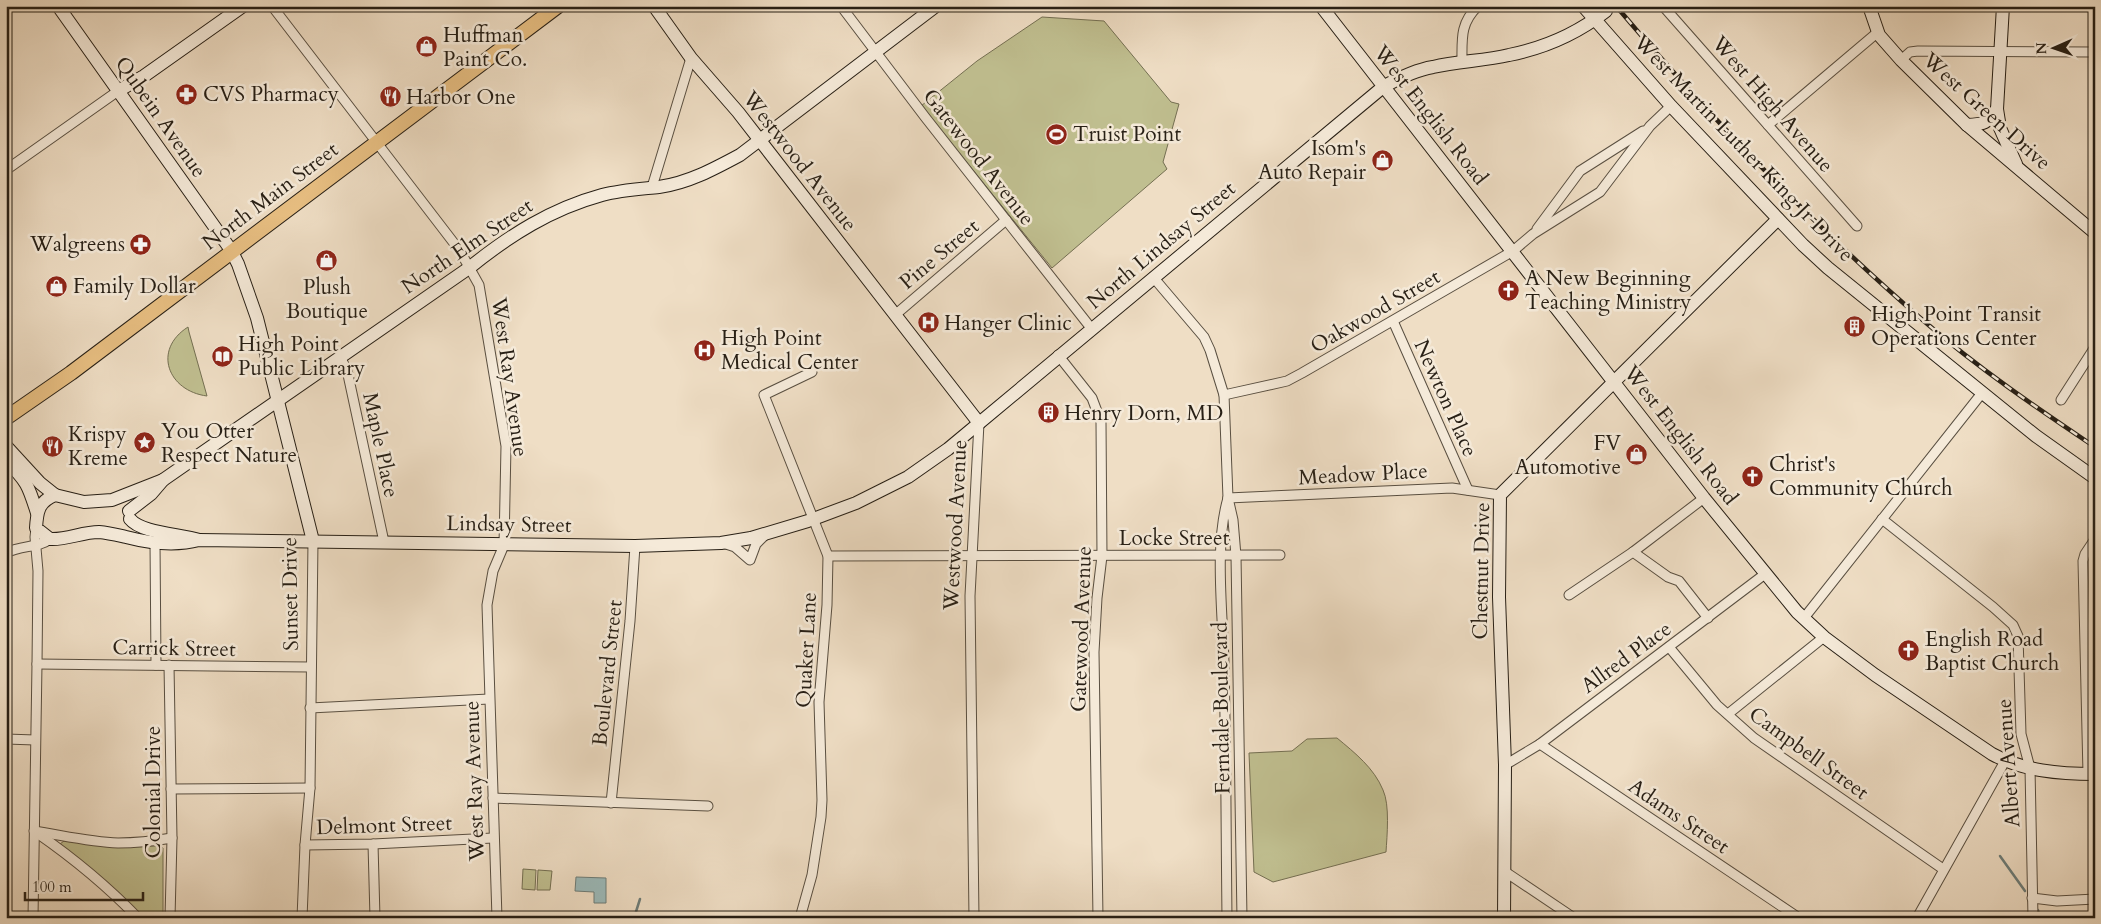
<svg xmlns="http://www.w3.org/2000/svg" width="2101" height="924" font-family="Cardo,serif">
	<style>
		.green { fill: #c0bf90; stroke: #746f52 }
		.water { fill: #9cbbbb; stroke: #6d7d79 }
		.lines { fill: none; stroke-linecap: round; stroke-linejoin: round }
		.stream { stroke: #6d7d79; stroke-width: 2.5 }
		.street-casing { stroke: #594f41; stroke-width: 11 }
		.secondary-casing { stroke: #271f15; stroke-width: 14 }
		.primary-casing { stroke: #271f15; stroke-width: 16 }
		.street { stroke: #f5ead9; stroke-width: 9 }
		.secondary { stroke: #f5ead9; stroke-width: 12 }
		.primary { stroke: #e8bf82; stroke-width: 14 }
		.rail-casing { stroke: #271f15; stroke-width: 4.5 }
		.rail { stroke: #f5ead9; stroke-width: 2.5; stroke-dasharray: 8; stroke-linecap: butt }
		.labels { text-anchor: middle; stroke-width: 5; stroke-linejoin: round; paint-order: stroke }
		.poi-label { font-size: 21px; fill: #271f15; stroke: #f5ead9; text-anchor: start }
		.street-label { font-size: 21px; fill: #271f15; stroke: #f5ead9 }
	</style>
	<rect width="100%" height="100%" fill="#efdec5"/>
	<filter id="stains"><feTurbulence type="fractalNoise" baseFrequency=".004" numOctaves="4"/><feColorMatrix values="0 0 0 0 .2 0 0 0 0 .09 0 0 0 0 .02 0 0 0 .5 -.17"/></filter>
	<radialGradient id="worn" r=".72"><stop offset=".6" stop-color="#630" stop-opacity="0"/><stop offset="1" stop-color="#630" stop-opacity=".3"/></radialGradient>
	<g class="green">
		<path d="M1042,17L1104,21L1171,102L1179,104L1163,162L1167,169L1052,268L921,106L977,61Z"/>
		<path d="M188,327L189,332L207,396C168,391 152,350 188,327Z"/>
		<path d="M1337,738C1355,753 1374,768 1383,790C1390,805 1387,836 1386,852L1273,882L1254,872L1249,753L1292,751L1307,739Z"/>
		<path d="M64,841L106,845L160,846L163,848V918H144L117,891L60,844Z"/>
		<path d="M523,869L536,870L535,890L522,889Z"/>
		<path d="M538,870L552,871L550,890H537Z"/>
	</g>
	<path class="water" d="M576,877L606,878V903H594V892L575,891Z"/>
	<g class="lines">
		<g class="stream">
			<path d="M2000,856L2025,891"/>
			<path d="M2038,910L2040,918"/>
			<path d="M634,918L640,899"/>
		</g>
		<defs>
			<g id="street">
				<path d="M272,6L460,251L479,285L506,446L504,545L493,571L487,605L497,918"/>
				<path d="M841,6L925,117L1091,328"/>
				<path d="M1663,6L1857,226"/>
				<path d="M1901,60L1910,52L1918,51L2095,52"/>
				<path d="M1462,62C1462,39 1460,23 1478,6"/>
				<path d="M1768,125L1878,32"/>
				<path d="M6,170L118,91"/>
				<path d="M652,187L691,58"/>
				<path d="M1537,229L1580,171L1643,131"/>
				<path d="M1153,277L1204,337L1210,350L1224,395L1228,498L1233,520L1236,556L1242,918"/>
				<path d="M895,315L1006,220"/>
				<path d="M1393,321L1468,490"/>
				<path d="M1058,355L1092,398L1101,422L1102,556L1097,598L1094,652L1098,918"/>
				<path d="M340,357L347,370L384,542"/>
				<path d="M1224,395L1287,381L1302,373L1513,251L1533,234L1600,192L1650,126L1671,106"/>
				<path d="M2061,400L2095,347"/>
				<path d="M1228,498L1452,488L1500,495"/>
				<path d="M1882,519L1993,607L2013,625L2018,636L2021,734L2030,768L2033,918"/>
				<path d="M155,542L156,665"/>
				<path d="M726,544L735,547L750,560L756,544L765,535"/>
				<path d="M1633,552L1668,577L1679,581L1708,618"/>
				<path d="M6,553C21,545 39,548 50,539"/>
				<path d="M828,556L1280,555"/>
				<path d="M1569,595L1633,552L1704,498"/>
				<path d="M1804,618L1982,393"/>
				<path d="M1669,647L1717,705L1754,738L1943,869"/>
				<path d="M37,664L311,667"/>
				<path d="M169,665L172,838L170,918"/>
				<path d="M310,708L489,699"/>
				<path d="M1728,714L1824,637"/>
				<path d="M6,739L35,740"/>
				<path d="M1540,744L1799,918"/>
				<path d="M1505,765L1540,744L1765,574"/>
				<path d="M2088,774L2083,561L2085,554L2095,539"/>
				<path d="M171,789L310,788"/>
				<path d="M493,798L708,806"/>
				<path d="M611,803L630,621L635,546"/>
				<path d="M34,831C61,835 90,842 118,843C136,843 154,841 172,838"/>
				<path d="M37,833C73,858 107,886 138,918"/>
				<path d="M373,844L375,918"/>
				<path d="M305,845L373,844L493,838"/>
				<path d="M1504,871L1574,918"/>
				<path d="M2032,898L2057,901L2095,899"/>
				<path d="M33,918L37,664L38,571L35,537L36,528"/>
				<path d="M302,918L305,845L310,788L313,541"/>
				<path d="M800,918L812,875L821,817L822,800L819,702L827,605L828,556L764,395L812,372"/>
				<path d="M974,918L970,596L979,423"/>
				<path d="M1227,918C1226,833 1226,749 1224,664C1223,614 1214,546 1228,498"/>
				<path d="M1917,918L2005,761"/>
			</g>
			<g id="secondary">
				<path d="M58,6L231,250L238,264L257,318L313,541"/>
				<path d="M654,6L691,58L738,112L979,423"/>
				<path d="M1321,6L1704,498L1797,612L1824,637L1875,675L1992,754C2023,771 2060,774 2095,774"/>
				<path d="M1583,6L1671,106L1803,245L1828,268L2036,436L2095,478"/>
				<path d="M1869,6L1879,35L1901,60L1967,125L2095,233"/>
				<path d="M2003,6L1997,109L2000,128L2016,164"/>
				<path d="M118,91L144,76L243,6"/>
				<path d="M1967,125C1984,124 1987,124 1997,109"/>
				<path d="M6,446L40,483L55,495"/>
				<path d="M6,460C27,482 28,484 37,513"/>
				<path d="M163,480L112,500L84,502L55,495C38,502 37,512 36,528L50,539C67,540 82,532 99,532C109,533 117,535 126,537C149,543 176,546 199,540L635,546L721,543L751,538L808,521L856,503L908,477L948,449L1383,87C1399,78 1415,70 1433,67C1458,61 1484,61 1509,55C1544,48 1578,33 1606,11"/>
				<path d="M129,511L151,494L163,480L469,268C510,235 551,209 602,195C621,190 640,189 659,187C688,183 714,169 740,155L936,6"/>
				<path d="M130,519C141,533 181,534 199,540"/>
				<path d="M1504,918L1505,765L1499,597L1500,495L1778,219"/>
			</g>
			<path id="primary" d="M6,418L71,373L558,6"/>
		</defs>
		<use href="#street" class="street-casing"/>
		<use href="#secondary" class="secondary-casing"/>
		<use href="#primary" class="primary-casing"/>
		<use href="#street" class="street"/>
		<use href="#secondary" class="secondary"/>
		<use href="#primary" class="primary"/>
		<defs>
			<path id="rail" d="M1616,6C1711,118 1813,226 1925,322C1978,368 2037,408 2095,447"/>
		</defs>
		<use href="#rail" class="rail-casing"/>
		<use href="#rail" class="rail"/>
	</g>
	<defs>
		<symbol id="shop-disc" viewBox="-11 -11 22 22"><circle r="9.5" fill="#8f2418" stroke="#f5ead9"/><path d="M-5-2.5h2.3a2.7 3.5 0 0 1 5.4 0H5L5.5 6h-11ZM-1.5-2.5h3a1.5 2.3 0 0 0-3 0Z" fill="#fff"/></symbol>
		<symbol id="pharmacy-disc" viewBox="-11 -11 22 22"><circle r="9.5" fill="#8f2418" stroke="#f5ead9"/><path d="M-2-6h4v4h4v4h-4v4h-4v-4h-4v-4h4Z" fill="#fff"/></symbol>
		<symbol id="restaurant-disc" viewBox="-11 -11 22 22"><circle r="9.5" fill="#8f2418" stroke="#f5ead9"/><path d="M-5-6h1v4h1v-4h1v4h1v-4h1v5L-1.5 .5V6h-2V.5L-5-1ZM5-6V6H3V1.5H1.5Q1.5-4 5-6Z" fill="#fff"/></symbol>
		<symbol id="stadium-disc" viewBox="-11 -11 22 22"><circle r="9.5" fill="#8f2418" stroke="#f5ead9"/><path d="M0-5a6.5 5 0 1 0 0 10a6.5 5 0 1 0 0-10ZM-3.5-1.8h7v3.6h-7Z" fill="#fff"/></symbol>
		<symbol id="church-disc" viewBox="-11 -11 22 22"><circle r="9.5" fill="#8f2418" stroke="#f5ead9"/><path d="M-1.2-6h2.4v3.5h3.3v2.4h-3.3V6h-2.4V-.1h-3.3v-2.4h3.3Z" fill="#fff"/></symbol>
		<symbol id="hospital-disc" viewBox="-11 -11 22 22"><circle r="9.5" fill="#8f2418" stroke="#f5ead9"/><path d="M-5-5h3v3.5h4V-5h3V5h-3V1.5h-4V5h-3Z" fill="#fff"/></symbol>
		<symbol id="building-disc" viewBox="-11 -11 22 22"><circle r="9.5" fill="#8f2418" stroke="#f5ead9"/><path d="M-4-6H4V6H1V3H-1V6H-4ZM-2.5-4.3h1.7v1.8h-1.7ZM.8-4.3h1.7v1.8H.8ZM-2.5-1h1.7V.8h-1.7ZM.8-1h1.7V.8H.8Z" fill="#fff"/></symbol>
		<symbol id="library-disc" viewBox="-11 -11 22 22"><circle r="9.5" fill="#8f2418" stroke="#f5ead9"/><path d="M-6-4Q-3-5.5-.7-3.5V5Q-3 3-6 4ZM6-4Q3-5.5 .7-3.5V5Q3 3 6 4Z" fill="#fff"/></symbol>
		<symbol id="sight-disc" viewBox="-11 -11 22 22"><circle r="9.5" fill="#8f2418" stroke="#f5ead9"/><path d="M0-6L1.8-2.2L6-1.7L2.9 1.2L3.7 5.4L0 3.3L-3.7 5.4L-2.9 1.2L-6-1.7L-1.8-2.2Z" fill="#fff"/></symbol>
	</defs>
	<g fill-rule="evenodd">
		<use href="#shop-disc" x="414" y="34" width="25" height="25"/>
		<use href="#pharmacy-disc" x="174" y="82" width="25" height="25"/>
		<use href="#restaurant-disc" x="378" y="84" width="25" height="25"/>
		<use href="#stadium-disc" x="1044" y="122" width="25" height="25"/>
		<use href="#shop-disc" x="1370" y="148" width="25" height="25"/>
		<use href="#pharmacy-disc" x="128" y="232" width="25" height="25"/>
		<use href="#shop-disc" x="314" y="248" width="25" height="25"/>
		<use href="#shop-disc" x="44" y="274" width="25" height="25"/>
		<use href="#church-disc" x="1496" y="278" width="25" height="25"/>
		<use href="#hospital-disc" x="916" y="310" width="25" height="25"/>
		<use href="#building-disc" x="1842" y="314" width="25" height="25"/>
		<use href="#hospital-disc" x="692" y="338" width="25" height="25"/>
		<use href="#library-disc" x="210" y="344" width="25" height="25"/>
		<use href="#building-disc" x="1036" y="400" width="25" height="25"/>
		<use href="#sight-disc" x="132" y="430" width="25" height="25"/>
		<use href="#restaurant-disc" x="40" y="434" width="25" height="25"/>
		<use href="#shop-disc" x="1624" y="442" width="25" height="25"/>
		<use href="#church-disc" x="1740" y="464" width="25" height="25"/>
		<use href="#church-disc" x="1896" y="638" width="25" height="25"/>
	</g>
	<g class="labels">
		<g class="poi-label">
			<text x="443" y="42">Huffman<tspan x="443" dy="24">Paint Co.</tspan></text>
			<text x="203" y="101">CVS Pharmacy</text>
			<text x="406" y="104">Harbor One</text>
			<text x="1073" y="141">Truist Point</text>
			<text x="1366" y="155" text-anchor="end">Isom's<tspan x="1366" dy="24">Auto Repair</tspan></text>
			<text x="125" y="251" text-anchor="end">Walgreens</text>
			<text x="1525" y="285">A New Beginning<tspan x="1525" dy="24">Teaching Ministry</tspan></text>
			<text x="73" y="293">Family Dollar</text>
			<text x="327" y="294" text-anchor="middle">Plush<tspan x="327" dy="24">Boutique</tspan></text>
			<text x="1871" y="321">High Point Transit<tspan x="1871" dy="24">Operations Center</tspan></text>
			<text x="944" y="330">Hanger Clinic</text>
			<text x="721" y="345">High Point<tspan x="721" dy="24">Medical Center</tspan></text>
			<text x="238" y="351">High Point<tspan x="238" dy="24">Public Library</tspan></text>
			<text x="1064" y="420">Henry Dorn, MD</text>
			<text x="161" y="438">You Otter<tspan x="161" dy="24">Respect Nature</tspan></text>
			<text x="68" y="441">Krispy<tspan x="68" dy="24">Kreme</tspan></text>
			<text x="1621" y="450" text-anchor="end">FV<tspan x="1621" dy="24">Automotive</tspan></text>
			<text x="1769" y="471">Christ's<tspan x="1769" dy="24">Community Church</tspan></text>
			<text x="1925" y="646">English Road<tspan x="1925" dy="24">Baptist Church</tspan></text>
		</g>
		<g class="street-label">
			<text transform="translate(1773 104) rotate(49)" y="7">West High Avenue</text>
			<text transform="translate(1987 111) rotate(42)" y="7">West Green Drive</text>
			<text transform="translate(1431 115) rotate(52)" y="7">West English Road</text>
			<text transform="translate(161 117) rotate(55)" y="7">Qubein Avenue</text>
			<text transform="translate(1744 148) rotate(46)" y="7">West Martin Luther King Jr Drive</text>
			<text transform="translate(979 157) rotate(52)" y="7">Gatewood Avenue</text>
			<text transform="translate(800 161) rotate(52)" y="7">Westwood Avenue</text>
			<text transform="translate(270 196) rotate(-37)" y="7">North Main Street</text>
			<text transform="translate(1161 245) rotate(-40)" y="7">North Lindsay Street</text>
			<text transform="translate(467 246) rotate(-34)" y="7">North Elm Street</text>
			<text transform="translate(939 254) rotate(-40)" y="7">Pine Street</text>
			<text transform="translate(1375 311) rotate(-30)" y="7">Oakwood Street</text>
			<text transform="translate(510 377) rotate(82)" y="7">West Ray Avenue</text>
			<text transform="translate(1446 398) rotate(66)" y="7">Newton Place</text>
			<text transform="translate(1681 435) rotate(52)" y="7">West English Road</text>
			<text transform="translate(381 445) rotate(78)" y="7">Maple Place</text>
			<text transform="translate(1363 474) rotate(-3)" y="7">Meadow Place</text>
			<text transform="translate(509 524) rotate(1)" y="7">Lindsay Street</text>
			<text transform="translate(955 525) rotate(-87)" y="7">Westwood Avenue</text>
			<text x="1174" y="545">Locke Street</text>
			<text transform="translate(1481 571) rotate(-89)" y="7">Chestnut Drive</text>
			<text transform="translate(290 594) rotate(-91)" y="7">Sunset Drive</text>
			<text transform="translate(1081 629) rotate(-88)" y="7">Gatewood Avenue</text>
			<text transform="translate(174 648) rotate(1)" y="7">Carrick Street</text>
			<text transform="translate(806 650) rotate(-87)" y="7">Quaker Lane</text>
			<text transform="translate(1626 657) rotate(-36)" y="7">Allred Place</text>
			<text transform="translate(607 673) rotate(-84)" y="7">Boulevard Street</text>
			<text transform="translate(1221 708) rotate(-91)" y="7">Ferndale Boulevard</text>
			<text transform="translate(1809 753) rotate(36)" y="7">Campbell Street</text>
			<text transform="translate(2008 763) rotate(-94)" y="7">Albert Avenue</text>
			<text transform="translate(474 781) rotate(-92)" y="7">West Ray Avenue</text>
			<text transform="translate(153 792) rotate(-90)" y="7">Colonial Drive</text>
			<text transform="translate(1679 816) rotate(34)" y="7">Adams Street</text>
			<text transform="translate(384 825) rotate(-2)" y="7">Delmont Street</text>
		</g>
	</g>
	<rect width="2101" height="924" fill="none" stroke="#efdec5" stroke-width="25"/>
	<rect x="8" y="8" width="2086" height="909" fill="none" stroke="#271f15" stroke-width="2.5"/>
	<rect x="12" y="12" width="2076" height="899" fill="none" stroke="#271f15"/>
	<g transform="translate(2054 48) rotate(268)" stroke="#f5ead9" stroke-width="4" paint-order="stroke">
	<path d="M0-4L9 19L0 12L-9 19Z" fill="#271f15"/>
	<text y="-8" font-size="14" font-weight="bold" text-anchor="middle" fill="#271f15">N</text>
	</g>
	<path d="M25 892v8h118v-8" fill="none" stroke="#271f15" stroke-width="2.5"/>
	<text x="32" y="892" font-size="15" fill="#271f15" stroke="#f5ead9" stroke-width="4" paint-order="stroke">100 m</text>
	<rect width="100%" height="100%" filter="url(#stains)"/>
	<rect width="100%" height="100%" fill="url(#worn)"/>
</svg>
